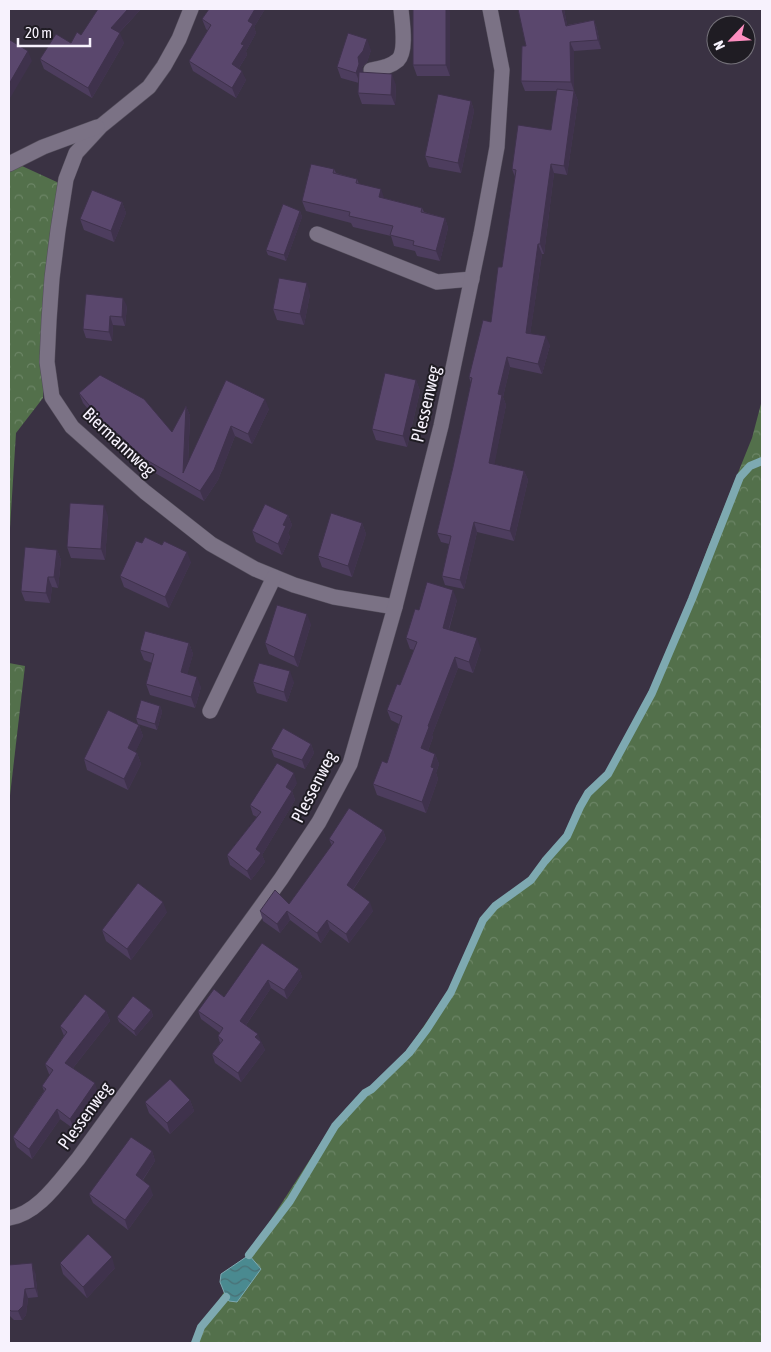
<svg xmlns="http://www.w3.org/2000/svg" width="771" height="1352" font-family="'Asap Condensed',sans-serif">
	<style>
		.forest { fill: url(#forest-crowns) }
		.water { fill: url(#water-waves); stroke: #7ea9b1 }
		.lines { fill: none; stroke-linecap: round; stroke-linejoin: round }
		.stream { stroke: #7ea9b1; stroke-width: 8 }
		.minor-casing { stroke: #544e5c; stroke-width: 16 }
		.minor { stroke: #7b7285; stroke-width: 15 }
		.wall { fill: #4d3d5e }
		.shaded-wall { fill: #3f324c }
		.building { fill: #5a476d; stroke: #3f324c }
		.labels { text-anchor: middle; stroke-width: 4; stroke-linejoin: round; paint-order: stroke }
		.street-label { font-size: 18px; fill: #f7f2fd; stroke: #1f1c23 }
	</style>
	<defs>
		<pattern id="forest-crowns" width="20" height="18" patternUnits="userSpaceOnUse" patternTransform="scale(1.25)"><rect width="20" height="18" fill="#53704b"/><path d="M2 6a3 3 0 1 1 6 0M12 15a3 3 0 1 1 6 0" fill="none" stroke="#6c8566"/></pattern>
		<pattern id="water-waves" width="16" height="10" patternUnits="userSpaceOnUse" patternTransform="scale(1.25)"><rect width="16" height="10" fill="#4a8a90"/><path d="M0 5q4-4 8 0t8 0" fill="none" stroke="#4a7075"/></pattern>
	</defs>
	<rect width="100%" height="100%" fill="#3a3243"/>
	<g class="forest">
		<path d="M9,160L59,183L44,366L43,398L16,433L9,544Z"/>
		<path d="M762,400V1343H191L333,1124L408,1049L448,991L480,920L494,905L530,879L566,835L578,806L588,792L607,773L651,693L671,642L689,600L707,550L752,438Z"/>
		<path d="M9,663L25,666L9,804Z"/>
	</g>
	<path class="water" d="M249,1255L261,1269L237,1302L229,1301L226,1297L220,1282L221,1274Z"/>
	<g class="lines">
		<g class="stream">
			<path d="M249,1255L290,1201L335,1126L365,1093L372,1089L409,1053L427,1029L451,992L483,920L495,906L531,880L545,861L567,836L580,807L588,793L608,774L652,693L692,599L740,477L750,466L762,461"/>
			<path d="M195,1343L201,1327L226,1297"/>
		</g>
		<defs>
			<g id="minor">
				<path d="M191,9L179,39L164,66L149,87L101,126L76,153L66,179L58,230L52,278L49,320L47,362L52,397L72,427L145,492L211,544L255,569L294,585L334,597L395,607"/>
				<path d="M371,70C381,68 390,67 398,60C407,51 402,21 401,9"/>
				<path d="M9,164L43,147L97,127"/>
				<path d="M317,234L437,282L472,279"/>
				<path d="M210,711L274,577"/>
				<path d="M9,1218C38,1214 60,1180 78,1159L281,879L319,822L350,764L395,607L441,426L481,234L497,147L502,70L490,9"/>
			</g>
		</defs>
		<use href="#minor" class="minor-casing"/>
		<use href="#minor" class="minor"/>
	</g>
	<g class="wall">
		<path d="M141,9L119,33L124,43L92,98L44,69L40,59L71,43L81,35Z"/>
		<path d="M209,9H265L254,27L256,33L246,51L247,55L239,68L246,80L236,98L193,71L189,61L208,31L206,29L202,19Z"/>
		<path d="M518,9H564L567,25L594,20L597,29L601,49L574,51V91L578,101L567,175L554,173L544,254H542L530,334L550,345L542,374L510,367L503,397L506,405L494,464L524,471L528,480L514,541L477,532L464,589L445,585L442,576L449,544L441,542L437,533L453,467L471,383L469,377L491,322L502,267L515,177L512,169L551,130L557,91H525L521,81L526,46Z"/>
		<path d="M450,12V76H417L413,65Z"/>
		<path d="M371,50L367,62L362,67L363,73L396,85L395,105L362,104L358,93L359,83L341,78L337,67Z"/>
		<path d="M471,101L474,111L461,173L429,167L425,156Z"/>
		<path d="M334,169L336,173L357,179L359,184L384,198L422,208L424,212L445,218L448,228L440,261L417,256L415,251L394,246L391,236L353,227L351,223L306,211L302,201Z"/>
		<path d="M122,202L126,213L114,242L84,230L80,219Z"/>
		<path d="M300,211L302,217L286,261L268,255L266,250Z"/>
		<path d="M310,294L304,325L277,320L273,309Z"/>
		<path d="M127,306L125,326L113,325L112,341L86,338L83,329Z"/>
		<path d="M226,380L269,409L252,444L235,436L218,480L204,501L148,469L120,443L118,445L83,403L79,393L172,432L186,406L190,416L188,463Z"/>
		<path d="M416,380L420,391L407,447L376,440L372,429Z"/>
		<path d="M288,515L292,525L288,533L290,537L282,555L256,542L252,531Z"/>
		<path d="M108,516L105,560L71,558L67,547Z"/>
		<path d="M362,523L366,534L352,577L322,567L318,556Z"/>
		<path d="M57,550L61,560L58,588L52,587L50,603L25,601L21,591Z"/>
		<path d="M191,562L169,608L124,587L120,576Z"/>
		<path d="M457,600L449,630L481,649L473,673L458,668L432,735L433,737L428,751L435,754L439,764L436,773L438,779L426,813L377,795L373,784L387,763L399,724L391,720L387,710L400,685L414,650L410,649L406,638L419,610Z"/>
		<path d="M311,624L298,667L269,654L265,643Z"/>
		<path d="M189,643L193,654L187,674L201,687L195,708L150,695L146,684L152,663L144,660L140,650Z"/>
		<path d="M253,682H294L287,702L257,693Z"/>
		<path d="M160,706L162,712L157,730L138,724L136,718Z"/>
		<path d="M139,725L143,736L135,752L137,753L141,764L128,790L87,770L84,759Z"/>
		<path d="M311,744L314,753L305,769L274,757L271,749Z"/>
		<path d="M297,783L292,791L295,800L262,855L265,862L251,880L230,865L227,855L257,817L253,815L250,805Z"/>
		<path d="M383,830L386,839L353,890L373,911L349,943L330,929L321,943L290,920L280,933L263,921L260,911L289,904L332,846L329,839Z"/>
		<path d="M167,912L131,960L106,941L102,930Z"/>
		<path d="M299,969L302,977L287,999L271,988L246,1025L261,1042L265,1050L241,1082L215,1063L212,1054L220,1043L218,1036L220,1033L201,1019L198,1011L224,997Z"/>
		<path d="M151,1010L153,1016L136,1036L119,1022L117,1017Z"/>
		<path d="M106,1011L110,1021L73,1068L98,1093L74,1129L60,1119L32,1159L17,1147L13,1137L44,1091L42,1086L50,1075L49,1074L45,1064L64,1036L60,1026Z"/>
		<path d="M190,1100L194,1111L170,1134L149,1113L145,1102Z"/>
		<path d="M152,1151L155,1161L143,1180L153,1195L128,1230L93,1203L89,1194Z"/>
		<path d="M60,1263L115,1268L87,1298L63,1274Z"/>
		<path d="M9,1265L35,1272L38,1297L28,1298L26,1315L22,1320H14L9,1315Z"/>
	</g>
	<g class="shaded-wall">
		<path d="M128,9H141L114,38L111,28Z"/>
		<path d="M255,9H265L254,27L256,33L246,51L247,55L235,74L232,64L241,44L248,21Z"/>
		<path d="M446,9H449L450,12V76L446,65Z"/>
		<path d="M562,9H564L569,35L566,26Z"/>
		<path d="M594,20L597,29L601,49L598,40Z"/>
		<path d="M120,33L124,43L92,98L88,88Z"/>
		<path d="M367,39L371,50L367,62L362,67L363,74L360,84L356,73L358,57Z"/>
		<path d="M570,42L574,51V91L571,82Z"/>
		<path d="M28,51L32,61L9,100V84Z"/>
		<path d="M242,71L246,80L236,98L232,88Z"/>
		<path d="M392,74L396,85L395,105L391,95Z"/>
		<path d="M574,91L578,101L567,175L564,166Z"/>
		<path d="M471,101L474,111L461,173L458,163Z"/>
		<path d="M551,164L554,173L544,254L540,244Z"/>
		<path d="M381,189L385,200L379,197Z"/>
		<path d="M122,202L126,213L114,242L111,231Z"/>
		<path d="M300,211L302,217L286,261L284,255Z"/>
		<path d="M445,218L448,228L440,261L436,251Z"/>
		<path d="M538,244L542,254L529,342L526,333Z"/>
		<path d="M307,283L310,294L304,325L300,314Z"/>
		<path d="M123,298L127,306L125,326L122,317Z"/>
		<path d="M110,316L113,325L112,341L109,332Z"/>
		<path d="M546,336L550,345L542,374L538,364Z"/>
		<path d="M507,357L510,367L503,397L506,405L493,472L489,463L498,394Z"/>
		<path d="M416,380L420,391L407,447L403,436Z"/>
		<path d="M265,399L269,409L252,444L248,434Z"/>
		<path d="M186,406L190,416L187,483L183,473Z"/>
		<path d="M231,426L235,436L218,480L204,501L200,491Z"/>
		<path d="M117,433L120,443L118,445L114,435Z"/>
		<path d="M524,471L528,480L514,541L510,531Z"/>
		<path d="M104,505L108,516L105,560L101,549Z"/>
		<path d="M288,515L292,525L288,533L290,537L282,555L278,544L283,525Z"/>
		<path d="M474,522L477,532L464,589L460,580Z"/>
		<path d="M362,523L366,534L352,577L348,566Z"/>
		<path d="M57,550L61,560L58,588L54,577Z"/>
		<path d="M187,552L191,562L169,608L165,597Z"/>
		<path d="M48,577L52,587L50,603L46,593Z"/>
		<path d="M453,590L457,600L446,638L443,628Z"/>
		<path d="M307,614L311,624L298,667L294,657Z"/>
		<path d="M477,638L481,649L473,673L469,662Z"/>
		<path d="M189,643L193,654L185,683L181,672Z"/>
		<path d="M455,657L458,668L432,735L433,737L425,759L421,748L428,726Z"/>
		<path d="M290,671L294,682L287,702L284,692Z"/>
		<path d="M197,677L201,687L195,708L191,697Z"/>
		<path d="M160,706L162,712L157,730L155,724Z"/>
		<path d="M139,725L143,736L132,759L128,748Z"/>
		<path d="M311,744L314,753L305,769L302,760Z"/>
		<path d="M137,753L141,764L128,790L124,779Z"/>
		<path d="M435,754L439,764L436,773L438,779L426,813L422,802L431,767Z"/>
		<path d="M294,773L297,783L292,791L295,800L262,855L265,862L251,880L247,871L256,849L286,787Z"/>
		<path d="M383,830L386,839L350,894L347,885Z"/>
		<path d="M163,902L167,912L131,960L127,949Z"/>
		<path d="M370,902L373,911L349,943L346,934Z"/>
		<path d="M287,911L290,920L280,933L277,924Z"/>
		<path d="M327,920L330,929L321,943L317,933Z"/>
		<path d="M299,969L302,977L287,999L284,990Z"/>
		<path d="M268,980L271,988L243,1029L240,1021Z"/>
		<path d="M151,1010L153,1016L136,1036L134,1031Z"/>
		<path d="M106,1011L110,1021L69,1073L65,1063Z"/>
		<path d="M258,1034L265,1050L241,1082L238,1073L255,1037Z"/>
		<path d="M95,1083L98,1093L74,1129L70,1119Z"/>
		<path d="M190,1100L194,1111L170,1134L167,1123Z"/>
		<path d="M57,1109L60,1119L32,1159L29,1149Z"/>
		<path d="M152,1151L155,1161L139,1185L136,1175Z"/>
		<path d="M150,1186L153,1195L128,1230L125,1220Z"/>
		<path d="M112,1257L115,1268L87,1298L83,1287Z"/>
		<path d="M32,1263L35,1272L38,1297L35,1288Z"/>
		<path d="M25,1289L28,1298L26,1315L22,1320L18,1311Z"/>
	</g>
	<g class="building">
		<path d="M98,9H128L111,28L120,33L88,88L40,59L56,34L71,43L77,32L81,35Z"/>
		<path d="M209,9H255L248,21L253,24L241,44L244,45L232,64L242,71L232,88L189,61L211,25L202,19Z"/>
		<rect x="413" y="9" width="33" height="56"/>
		<path d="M518,9H562L566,26L594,20L598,40L570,42L571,82L521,81L522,46H526Z"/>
		<path d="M348,33L367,39L363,51L358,57L359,64L356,73L337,67Z"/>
		<path d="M10,40L28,51L9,84V42Z"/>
		<path d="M359,72L392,74L391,95L358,93Z"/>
		<path d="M557,89L574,91L564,166L551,164L540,244H538L526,333L546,336L538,364L507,357L498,394L502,395L489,463L524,471L510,531L474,522L460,580L442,576L451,536L437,533L453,467L472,378L469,377L483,320L491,322L498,267H502L516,170L512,169L518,125L551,130Z"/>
		<path d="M438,94L471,101L458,163L425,156Z"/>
		<path d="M311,164L334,169L333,173L357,179L356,183L381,189L379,197L422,208L421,212L445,218L436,251L413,245L414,241L390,235L393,226L349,216L350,212L302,201Z"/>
		<path d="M92,190L122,202L111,231L80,219Z"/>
		<path d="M283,204L300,211L284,255L266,250Z"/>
		<path d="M279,278L307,283L300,314L273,309Z"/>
		<path d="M86,294L123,298L122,317L110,316L109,332L83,329Z"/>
		<path d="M385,373L416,380L403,436L372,429Z"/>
		<path d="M100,375L144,399L172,432L186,406L183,473L226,380L265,399L248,434L231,426L214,470L200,491L145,459L117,433L114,435L79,393Z"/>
		<path d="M70,503L104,505L101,549L67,547Z"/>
		<path d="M265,504L288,515L283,525L286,526L278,544L252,531Z"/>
		<path d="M331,513L362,523L348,566L318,556Z"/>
		<path d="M145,537L162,545L164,541L187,552L165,597L120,576L136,541L142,543Z"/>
		<path d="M25,547L57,550L54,577H48L46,593L21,591Z"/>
		<path d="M427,582L453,590L443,628L477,638L469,662L455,657L428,726L429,727L421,748L435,754L431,767L434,768L422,802L373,784L382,761L387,763L402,716L387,710L397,684L400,685L417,642L406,638L415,609L419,610Z"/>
		<path d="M277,605L307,614L294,657L265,643Z"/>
		<path d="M145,631L189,643L181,672L197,677L191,697L146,684L154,654L140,650Z"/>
		<path d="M259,663L290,671L284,692L253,682Z"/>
		<path d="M141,700L160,706L155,724L136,718Z"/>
		<path d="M108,710L139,725L128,748L137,753L124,779L84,759Z"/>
		<path d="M283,728L311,744L302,760L271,749Z"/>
		<path d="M277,763L294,773L286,787L292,791L256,849L261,853L247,871L227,855L261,812L250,805Z"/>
		<path d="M349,808L383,830L347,885L370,902L346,934L327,920L317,933L287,911L277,924L260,911L275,890L289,904L334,842L329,839Z"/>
		<path d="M138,883L163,902L127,949L102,930Z"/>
		<path d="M262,943L299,969L284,990L268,980L240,1021L258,1034L255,1037L261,1042L238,1073L212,1054L223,1040L218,1036L223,1028L198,1011L214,989L224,997Z"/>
		<path d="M85,994L106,1011L65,1063L95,1083L70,1119L57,1109L29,1149L13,1137L46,1089L42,1086L53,1070L45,1064L67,1032L60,1026Z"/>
		<path d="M133,996L151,1010L134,1031L117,1017Z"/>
		<path d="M170,1079L190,1100L167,1123L145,1102Z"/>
		<path d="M131,1137L152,1151L136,1175L150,1186L125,1220L89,1194Z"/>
		<path d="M88,1234L112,1257L83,1287L60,1263Z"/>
		<path d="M32,1263L35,1288L25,1289L23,1306L18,1311H11L9,1309V1265Z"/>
	</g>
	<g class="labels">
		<g class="street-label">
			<text transform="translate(426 404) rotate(-77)" y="6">Plessenweg</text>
			<text transform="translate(119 442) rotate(43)" y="6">Biermannweg</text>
			<text transform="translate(314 787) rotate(-63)" y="6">Plessenweg</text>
			<text transform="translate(85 1116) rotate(-54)" y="6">Plessenweg</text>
		</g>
	</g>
	<rect width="771" height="1352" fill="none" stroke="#f7f2fd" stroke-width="20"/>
	<g transform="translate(731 40) rotate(245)"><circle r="24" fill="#1f1c23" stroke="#75727a"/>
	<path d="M0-4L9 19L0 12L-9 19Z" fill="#fd8ec0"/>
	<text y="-8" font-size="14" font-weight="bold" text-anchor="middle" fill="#f7f2fd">N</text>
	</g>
	<path d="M18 38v8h72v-8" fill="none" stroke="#f7f2fd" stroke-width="2.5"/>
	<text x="25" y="38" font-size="15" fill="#f7f2fd" stroke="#1f1c23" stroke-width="4" paint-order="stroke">20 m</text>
</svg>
